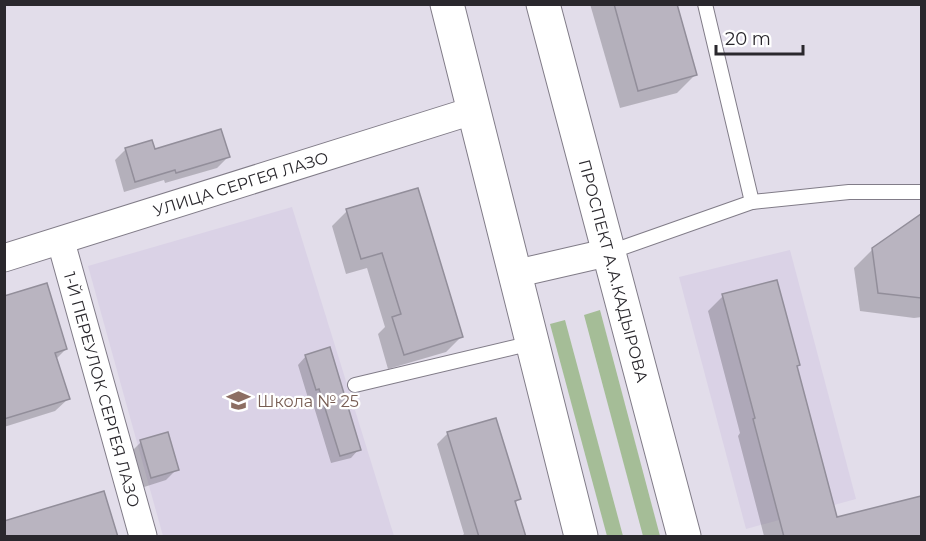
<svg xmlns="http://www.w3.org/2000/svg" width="926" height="541" font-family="Montserrat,sans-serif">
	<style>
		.built { fill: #dad2e6 }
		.green { fill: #a5bd97 }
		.shadow { fill: #0003 }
		.building { fill: #b9b4c0; stroke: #928e9a; stroke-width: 1.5 }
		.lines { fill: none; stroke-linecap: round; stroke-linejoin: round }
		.service-casing { stroke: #817c88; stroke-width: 16 }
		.minor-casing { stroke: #817c88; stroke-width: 29 }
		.tertiary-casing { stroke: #817c88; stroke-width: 35 }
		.service { stroke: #fff; stroke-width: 14 }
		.minor { stroke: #fff; stroke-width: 27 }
		.tertiary { stroke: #fff; stroke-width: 33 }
		.labels { text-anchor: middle; stroke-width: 4.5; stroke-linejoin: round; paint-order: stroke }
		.street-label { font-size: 16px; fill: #2a282d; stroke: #fff }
		.education-label { font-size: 16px; fill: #785e54; stroke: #fff; text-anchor: start }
	</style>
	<rect width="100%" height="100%" fill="#e2ddea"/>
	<g class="built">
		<path d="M292,207L394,536H163L88,266Z"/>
		<path d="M790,250L856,499L746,529L679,277Z"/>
	</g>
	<g class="green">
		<path d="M600,310L660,536H643L584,315Z"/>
		<path d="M565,320L623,536H607L550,324Z"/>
	</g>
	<g class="shadow">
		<path d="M590,4H676L696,74L677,93L620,108Z"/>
		<path d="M126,149L154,151L228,157L217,168L165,183L164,180L124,192L115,160Z"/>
		<path d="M347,211L461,337L446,352L388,369L378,334L385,327L367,268L346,274L332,226Z"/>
		<path d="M922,216V317L914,318L860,311L854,268L873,249Z"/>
		<path d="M723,296L799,365L795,368L836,519L922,497V536H764L738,436L740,433L708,311Z"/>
		<path d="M4,297L66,349L56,359L68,399L55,411L4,427Z"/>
		<path d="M306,356L359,449L351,458L331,463L311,397L308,398L298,365Z"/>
		<path d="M448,433L519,499L514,504L524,536H462L464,534L437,444Z"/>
		<path d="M141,442L177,469L166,480L141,488L130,453Z"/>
	</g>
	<g class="building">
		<path d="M614,4H677L697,75L638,91Z"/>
		<path d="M221,129L230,157L176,173L175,170L135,182L125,148L152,140L155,149Z"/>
		<path d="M418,188L463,337L404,355L392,317L401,314L382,253L361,259L346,209Z"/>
		<path d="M921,214V298L878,293L872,248Z"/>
		<path d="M777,280L800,365L797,366L837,517L921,496V537H784L753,419L755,418L722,294Z"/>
		<path d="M47,283L67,349L55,353L70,399L4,419V296Z"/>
		<path d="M330,347L361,450L340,456L319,389L316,390L305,355Z"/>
		<path d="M496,418L521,499L515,501L526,537H479L447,432Z"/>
		<path d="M168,432L179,470L151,478L140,440Z"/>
		<path d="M104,491L118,537H4V521Z"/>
	</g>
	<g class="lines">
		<defs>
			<g id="service">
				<path d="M705,4L752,202"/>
				<path d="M610,252L752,202L849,192H922"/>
				<path d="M355,385L532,343"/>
			</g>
			<g id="minor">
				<path id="s1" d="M61,242L143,536"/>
				<path id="s2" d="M4,258L475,110"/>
				<path d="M514,274L610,252"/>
			</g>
			<g id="tertiary">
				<path d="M447,4L581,536"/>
				<path id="s3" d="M543,4L684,536"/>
			</g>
		</defs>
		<use href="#service" class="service-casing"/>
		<use href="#minor" class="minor-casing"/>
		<use href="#tertiary" class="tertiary-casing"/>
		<use href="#service" class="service"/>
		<use href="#minor" class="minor"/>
		<use href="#tertiary" class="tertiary"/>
	</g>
	<defs>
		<symbol id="school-bare" viewBox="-9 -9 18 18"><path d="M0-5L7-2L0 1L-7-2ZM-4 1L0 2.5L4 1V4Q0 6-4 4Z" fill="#8d6e63" stroke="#fff" stroke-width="2.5" paint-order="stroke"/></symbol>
	</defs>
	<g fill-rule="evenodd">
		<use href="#school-bare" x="222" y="384" width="33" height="33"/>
	</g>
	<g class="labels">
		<g class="street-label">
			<text dy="6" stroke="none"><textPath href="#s2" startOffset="248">УЛИЦА СЕРГЕЯ ЛАЗО</textPath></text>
			<text dy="6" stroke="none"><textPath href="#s3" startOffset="276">ПРОСПЕКТ А.А.КАДЫРОВА</textPath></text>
			<text dy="6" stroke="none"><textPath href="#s1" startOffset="153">1-Й ПЕРЕУЛОК СЕРГЕЯ ЛАЗО</textPath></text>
		</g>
		<g class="education-label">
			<text x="257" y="407">Школа № 25</text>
		</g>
	</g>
	<rect width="926" height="541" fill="none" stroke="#2a282d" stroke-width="12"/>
	<path d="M716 45v9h87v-9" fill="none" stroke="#2a282d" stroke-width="3"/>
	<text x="725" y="45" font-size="18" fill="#2a282d" stroke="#ffffff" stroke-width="4.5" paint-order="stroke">20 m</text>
</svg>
